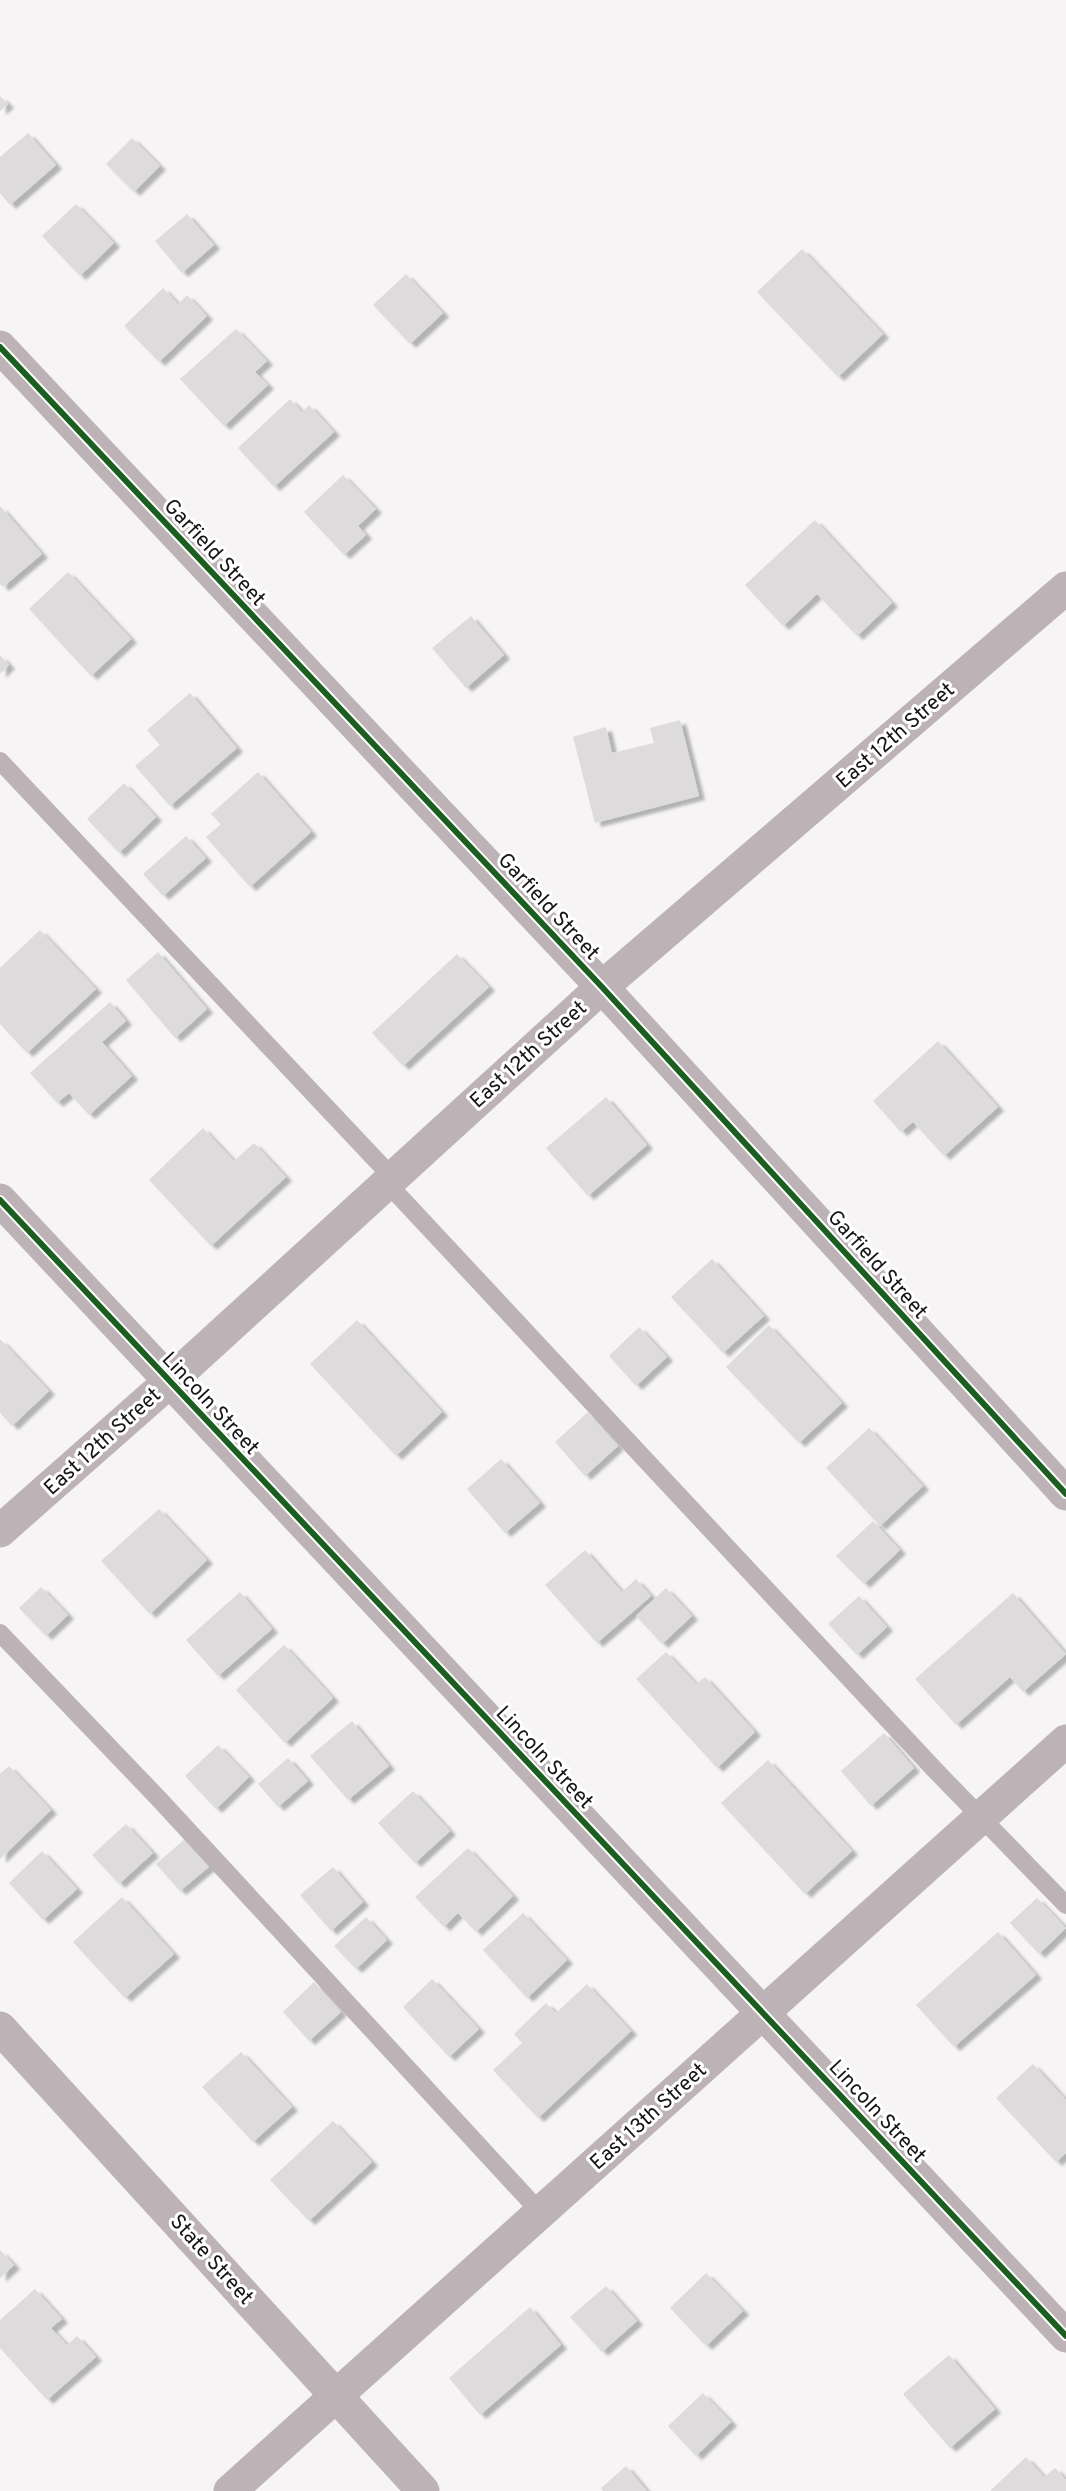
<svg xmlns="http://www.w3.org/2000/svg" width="1066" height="2491" font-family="Overpass,sans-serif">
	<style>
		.building { fill: #dddbdb; filter: url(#shadow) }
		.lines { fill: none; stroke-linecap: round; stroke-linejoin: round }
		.service { stroke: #bdb3b6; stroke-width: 18 }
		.minor { stroke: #bdb3b6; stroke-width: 33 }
		.cycleway-casing { stroke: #fff; stroke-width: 10 }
		.cycleway { stroke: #1b5e20; stroke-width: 6 }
		.labels { text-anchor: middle; stroke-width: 6; stroke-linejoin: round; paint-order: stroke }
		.street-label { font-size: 21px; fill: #161414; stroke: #fff }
	</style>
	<defs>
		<filter id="shadow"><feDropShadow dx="6" dy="4" stdDeviation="1.5" flood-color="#0004"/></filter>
	</defs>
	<rect width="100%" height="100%" fill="#f6f4f4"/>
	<g class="building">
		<path d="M0,96L8,104L0,111Z"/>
		<path d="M28,133L56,165L10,205L0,193V157Z"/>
		<path d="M132,138L160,166L134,192L106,164Z"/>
		<path d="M76,204L114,243L80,276L42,236Z"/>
		<path d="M187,214L214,245L182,273L155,241Z"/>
		<path d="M802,249L883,334L838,377L757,292Z"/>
		<path d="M406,274L443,313L410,344L373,305Z"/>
		<path d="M163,288L178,304L187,295L207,316L159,362L124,326Z"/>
		<path d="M236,329L267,361L255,372L268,385L224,426L180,379Z"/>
		<path d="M290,399L302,412L309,405L334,432L274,487L238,448Z"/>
		<path d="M343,475L376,509L358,526L366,535L344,555L304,512Z"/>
		<path d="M0,506L42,554L3,587L0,584Z"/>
		<path d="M815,520L892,603L857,636L817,594L783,626L745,585Z"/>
		<path d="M68,572L131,639L91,676L29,609Z"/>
		<path d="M471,616L504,655L466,688L432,648Z"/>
		<path d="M0,655L9,665L0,674Z"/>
		<path d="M190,693L237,748L170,806L135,766L160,745L147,730Z"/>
		<path d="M680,720L699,796L595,823L573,737L606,727L612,753L654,743L650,728Z"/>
		<path d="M258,772L311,832L250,887L206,837L221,824L211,814Z"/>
		<path d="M124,783L156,817L119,853L87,819Z"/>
		<path d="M186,836L206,858L163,896L143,874Z"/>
		<path d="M40,930L96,989L27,1053L0,1024V968Z"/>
		<path d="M158,952L207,1009L175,1038L126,980Z"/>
		<path d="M457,954L489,987L403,1066L372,1033Z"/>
		<path d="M110,1002L126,1021L102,1042L132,1076L89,1115L69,1093L57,1103L30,1073Z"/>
		<path d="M938,1041L998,1107L944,1156L913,1122L901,1132L873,1101Z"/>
		<path d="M606,1097L647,1145L588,1196L546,1148Z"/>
		<path d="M203,1128L234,1161L254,1143L286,1177L211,1246L149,1180Z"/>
		<path d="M712,1259L764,1316L723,1353L671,1297Z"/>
		<path d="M357,1320L442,1412L396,1456L310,1364Z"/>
		<path d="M769,1325L842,1403L799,1443L726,1367Z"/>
		<path d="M639,1327L667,1357L636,1386L609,1356Z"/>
		<path d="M0,1339L49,1391L12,1426L0,1413Z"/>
		<path d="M588,1412L618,1446L585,1476L555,1442Z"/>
		<path d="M869,1428L923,1486L880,1526L826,1468Z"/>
		<path d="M501,1459L540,1503L505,1533L467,1489Z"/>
		<path d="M159,1509L207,1560L150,1614L101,1561Z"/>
		<path d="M873,1521L900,1550L864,1584L836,1556Z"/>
		<path d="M585,1550L622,1592L636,1579L651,1596L597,1643L545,1585Z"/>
		<path d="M41,1587L68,1615L46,1636L19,1608Z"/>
		<path d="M666,1588L692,1616L662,1644L636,1616Z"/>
		<path d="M240,1592L272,1629L218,1676L186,1640Z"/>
		<path d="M1013,1593L1066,1654L1023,1692L1010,1677L956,1725L915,1679Z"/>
		<path d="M859,1596L887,1627L857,1655L828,1624Z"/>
		<path d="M284,1645L333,1698L285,1743L236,1690Z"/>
		<path d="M666,1652L696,1684L705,1677L755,1732L717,1768L636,1679Z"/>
		<path d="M352,1721L389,1766L348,1800L310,1756Z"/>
		<path d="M884,1733L914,1768L871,1806L841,1771Z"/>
		<path d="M218,1745L249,1777L216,1809L185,1776Z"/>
		<path d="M288,1758L308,1781L278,1807L258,1784Z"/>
		<path d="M768,1760L852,1851L805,1894L721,1803Z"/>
		<path d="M9,1766L51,1810L0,1859V1774Z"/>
		<path d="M413,1791L450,1831L415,1863L378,1823Z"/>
		<path d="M126,1824L153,1853L119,1884L92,1855Z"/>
		<path d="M186,1838L210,1866L180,1891L156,1864Z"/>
		<path d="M468,1848L513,1896L476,1932L458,1913L444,1927L415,1897Z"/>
		<path d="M42,1851L77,1889L43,1920L9,1883Z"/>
		<path d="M333,1867L363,1902L331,1931L300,1895Z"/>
		<path d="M122,1897L174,1954L125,1998L73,1942Z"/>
		<path d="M1037,1898L1066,1928L1039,1954L1010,1923Z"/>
		<path d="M523,1913L567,1960L527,1998L483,1950Z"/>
		<path d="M366,1917L387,1940L356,1969L334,1946Z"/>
		<path d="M998,1932L1036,1975L954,2047L916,2005Z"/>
		<path d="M432,1979L479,2029L449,2057L403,2007Z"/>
		<path d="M314,1982L341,2012L309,2041L283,2012Z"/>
		<path d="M587,1984L631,2031L538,2118L493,2070L522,2043L514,2034L546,2003L556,2013Z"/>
		<path d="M241,2052L292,2107L253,2142L202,2087Z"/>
		<path d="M1033,2064L1066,2100V2153L1056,2162L996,2098Z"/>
		<path d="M333,2121L372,2162L309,2221L270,2180Z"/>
		<path d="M0,2250L14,2265L0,2278Z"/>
		<path d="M706,2273L743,2311L706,2346L670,2308Z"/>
		<path d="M606,2286L637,2321L602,2352L570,2317Z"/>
		<path d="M35,2289L62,2319L51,2328L67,2345L77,2336L96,2357L47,2400L0,2348V2320Z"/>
		<path d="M530,2307L561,2345L480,2415L449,2378Z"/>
		<path d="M949,2355L995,2409L950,2448L903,2394Z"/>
		<path d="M703,2393L731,2422L696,2456L668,2426Z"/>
		<path d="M1026,2457L1044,2477L1055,2468L1066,2480V2491H990Z"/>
		<path d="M626,2466L647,2491H603L601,2488Z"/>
	</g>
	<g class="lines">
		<g class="service">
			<path d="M0,761L393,1178"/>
			<path d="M387,1183L935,1770L1066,1905"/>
			<path d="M0,1633L159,1799L541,2213"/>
		</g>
		<g class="minor">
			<path d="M0,347L602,987L1066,1494"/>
			<path d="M0,1200L1066,2336"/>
			<path d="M0,1531L169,1382L602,987L1066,588"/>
			<path d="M0,2028L423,2491"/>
			<path d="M230,2491L1066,1741"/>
		</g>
		<defs>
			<g id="cycleway">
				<path d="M0,347L602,987L1066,1494"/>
				<path d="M0,1200L1066,2336"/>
			</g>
		</defs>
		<use href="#cycleway" class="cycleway-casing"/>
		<use href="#cycleway" class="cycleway"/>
	</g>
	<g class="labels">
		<g class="street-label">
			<text transform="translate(215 552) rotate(47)" y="7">Garfield Street</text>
			<text transform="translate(895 735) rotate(-41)" y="7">East 12th Street</text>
			<text transform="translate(549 906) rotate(47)" y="7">Garfield Street</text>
			<text transform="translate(528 1054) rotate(-42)" y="7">East 12th Street</text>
			<text transform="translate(878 1264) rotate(48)" y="7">Garfield Street</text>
			<text transform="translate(211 1403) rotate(47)" y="7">Lincoln Street</text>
			<text transform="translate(102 1441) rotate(-42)" y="7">East 12th Street</text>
			<text transform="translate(545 1757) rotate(47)" y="7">Lincoln Street</text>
			<text transform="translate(878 2111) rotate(47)" y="7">Lincoln Street</text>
			<text transform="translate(648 2116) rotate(-42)" y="7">East 13th Street</text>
			<text transform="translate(212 2259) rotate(48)" y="7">State Street</text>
		</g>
	</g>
</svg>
